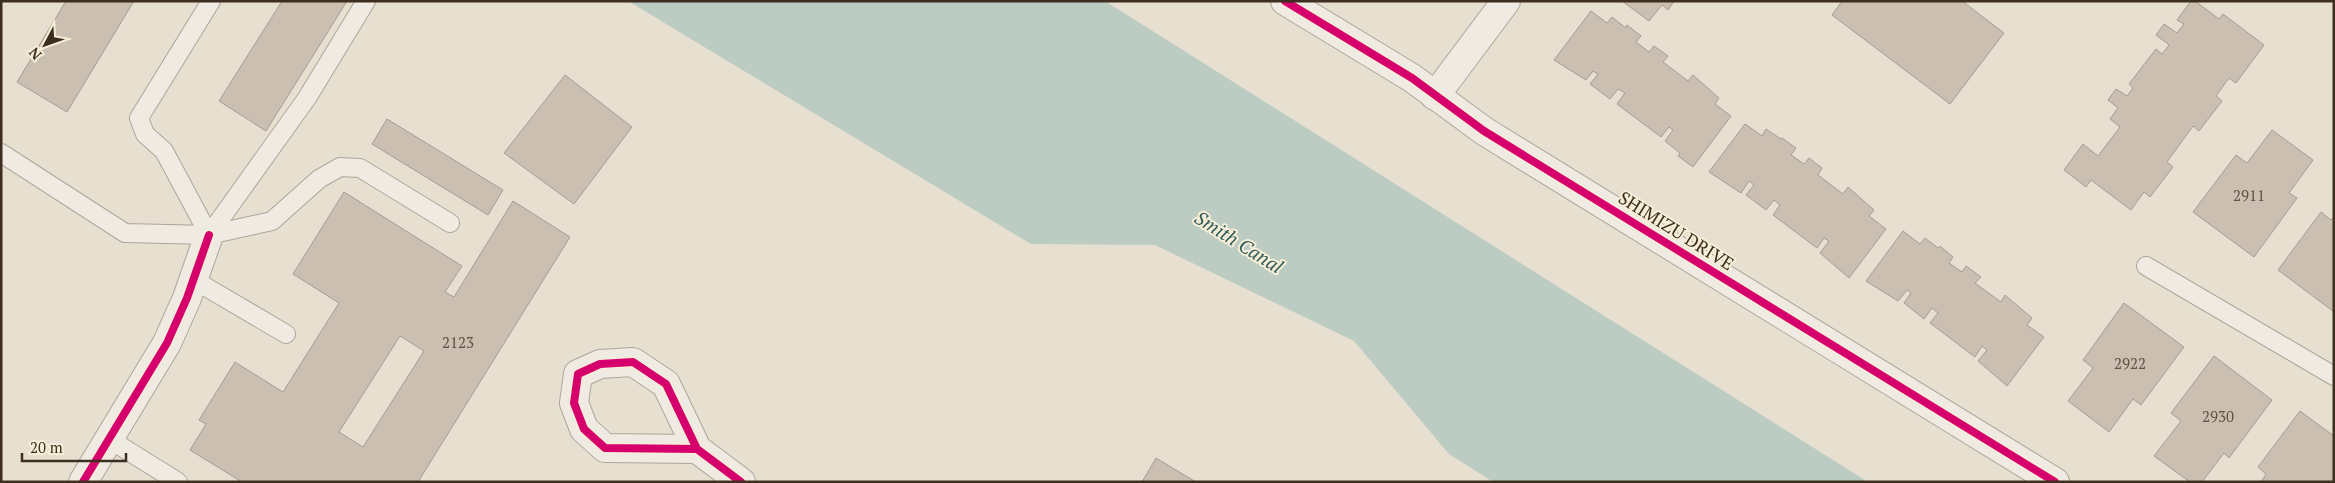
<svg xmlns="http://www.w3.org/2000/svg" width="2335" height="483" font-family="'PT Serif',serif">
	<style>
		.water { fill: #bcccc2 }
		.building { fill: #cbbfb2; stroke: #a89c90; fill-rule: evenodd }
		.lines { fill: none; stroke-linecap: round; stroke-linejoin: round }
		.lane-casing { stroke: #ada599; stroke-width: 20 }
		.street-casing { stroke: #ada599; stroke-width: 30 }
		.lane { stroke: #efebe3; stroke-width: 18 }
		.street { stroke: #efebe3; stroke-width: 28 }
		.cycleway-casing { stroke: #f7eed8; stroke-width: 11 }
		.cycleway { stroke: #d6006c; stroke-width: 8 }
		.labels { text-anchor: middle; stroke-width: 4; stroke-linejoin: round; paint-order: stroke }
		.number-label { font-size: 15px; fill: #605244 }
		.street-label { font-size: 18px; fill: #3d2e20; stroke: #f7eed8 }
		.water-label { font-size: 19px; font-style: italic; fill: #2f5d5a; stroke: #f7eed8 }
	</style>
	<rect width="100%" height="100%" fill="#e7e0d1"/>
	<path class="water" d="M628,1H1105L1868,482H1493L1449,454L1354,341L1155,245L1031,244Z"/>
	<g class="building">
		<path d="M66,1H134L67,112L17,82Z"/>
		<path d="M282,1H347L266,131L219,101Z"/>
		<path d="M1622,1H1674L1668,10L1662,5L1649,21Z"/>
		<path d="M1842,1H1962L2004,33L1950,104L1832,15Z"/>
		<path d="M2191,1H2195L2219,19L2223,14L2264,45L2236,83L2229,78L2216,96L2222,101L2199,131L2193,126L2167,162L2173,167L2150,197L2144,192L2131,210L2091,180L2086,187L2064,170L2083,144L2098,156L2120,127L2110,119L2118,108L2108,100L2116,89L2127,96L2133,88L2129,84L2156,49L2162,54L2169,45L2156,35L2164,24L2177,33L2184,24L2177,20Z"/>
		<path d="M1591,11L1607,23L1612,17L1626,28L1627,25L1641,36L1636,42L1649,52L1654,46L1668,56L1663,62L1688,81L1693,75L1719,98L1715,104L1731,116L1693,167L1678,156L1680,153L1665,141L1673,130L1669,127L1661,137L1617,104L1625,93L1618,89L1610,99L1590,84L1598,74L1593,71L1586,80L1554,60Z"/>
		<path d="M565,75L632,127L574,204L504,153Z"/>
		<path d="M387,119L503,190L488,215L372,144Z"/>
		<path d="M1745,124L1762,136L1766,129L1781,139L1782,138L1796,148L1791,155L1804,164L1809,158L1822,168L1818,175L1843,194L1848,187L1874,210L1869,216L1886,229L1849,278L1820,253L1829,241L1824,238L1817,248L1773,215L1780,205L1774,200L1766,210L1746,195L1754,185L1749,181L1741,193L1709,172Z"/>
		<path d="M2272,130L2313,160L2289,193L2297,198L2254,257L2193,212L2236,155L2247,163Z"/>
		<path d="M344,192L462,266L445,292L454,297L513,201L570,237L418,482H242L190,450L206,424L199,420L235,362L283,392L339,303L293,274ZM400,336L424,351L363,447L339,432Z"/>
		<path d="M2321,212L2331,220L2334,217V312L2278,270Z"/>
		<path d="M1903,231L1920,244L1925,238L1938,248L1940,246L1953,257L1949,263L1962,272L1966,266L1981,277L1975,283L2001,302L2005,295L2032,318L2027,325L2044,337L2007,386L1978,361L1987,350L1982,346L1975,357L1930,323L1938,313L1932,308L1924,319L1904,303L1911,293L1907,290L1898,301L1866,281Z"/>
		<path d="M2124,303L2184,347L2141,405L2133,399L2109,432L2068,401L2093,368L2083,360Z"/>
		<path d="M2214,356L2272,400L2229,458L2224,453L2202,482H2190L2154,456L2181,421L2171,413Z"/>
		<path d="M2300,411L2334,436V482H2261L2266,474L2258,467Z"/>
		<path d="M1156,458L1196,482H1142Z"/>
	</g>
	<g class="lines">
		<defs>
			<g id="lane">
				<path d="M1,153L125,233L209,235L272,221L319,179L340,167L360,168L450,223"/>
				<path d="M209,235L307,98L366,1"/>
				<path d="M209,235L164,151L145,134L139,118L211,1"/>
				<path d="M2146,266L2334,376"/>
				<path d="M194,280L286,334"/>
				<path d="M109,439L178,482"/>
			</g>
			<g id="street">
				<path d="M1285,1L1412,78L1484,131L2055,482"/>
				<path d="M1435,96L1506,1"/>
				<path d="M697,449L605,448L584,429L574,403L578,374L600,364L633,362L666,384L697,449L741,482"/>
				<path d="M83,482L167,343L187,298L209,235"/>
			</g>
		</defs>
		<use href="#lane" class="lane-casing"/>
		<use href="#street" class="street-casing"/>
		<use href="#lane" class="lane"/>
		<use href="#street" class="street"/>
		<defs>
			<g id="cycleway">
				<path d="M1285,1L1412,78L1484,131L2055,482"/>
				<path d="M697,449L605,448L584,429L574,403L578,374L600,364L633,362L666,384L697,449L741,482"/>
				<path d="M83,482L167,343L187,298L209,235"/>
			</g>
		</defs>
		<use href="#cycleway" class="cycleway-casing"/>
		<use href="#cycleway" class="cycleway"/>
	</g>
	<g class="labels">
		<g class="number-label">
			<text x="2249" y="201">2911</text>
			<text x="458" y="348">2123</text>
			<text x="2130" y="369">2922</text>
			<text x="2218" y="422">2930</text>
		</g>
		<g class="street-label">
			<text transform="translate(1676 231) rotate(32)" y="6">SHIMIZU DRIVE</text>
		</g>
		<g class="water-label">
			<text transform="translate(1239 242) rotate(32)" y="7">Smith Canal</text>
		</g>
	</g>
	<rect width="2335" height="483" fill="none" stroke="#3d2e20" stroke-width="5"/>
	<g transform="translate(45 45) rotate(229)" stroke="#f7eed8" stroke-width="4" paint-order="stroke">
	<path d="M0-4L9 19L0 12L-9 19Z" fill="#3d2e20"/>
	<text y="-8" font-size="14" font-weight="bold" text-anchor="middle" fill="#3d2e20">N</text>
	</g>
	<path d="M22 453v8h104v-8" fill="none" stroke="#3d2e20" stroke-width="2.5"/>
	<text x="30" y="453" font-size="15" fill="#3d2e20" stroke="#f7eed8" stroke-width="4" paint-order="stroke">20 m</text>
</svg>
